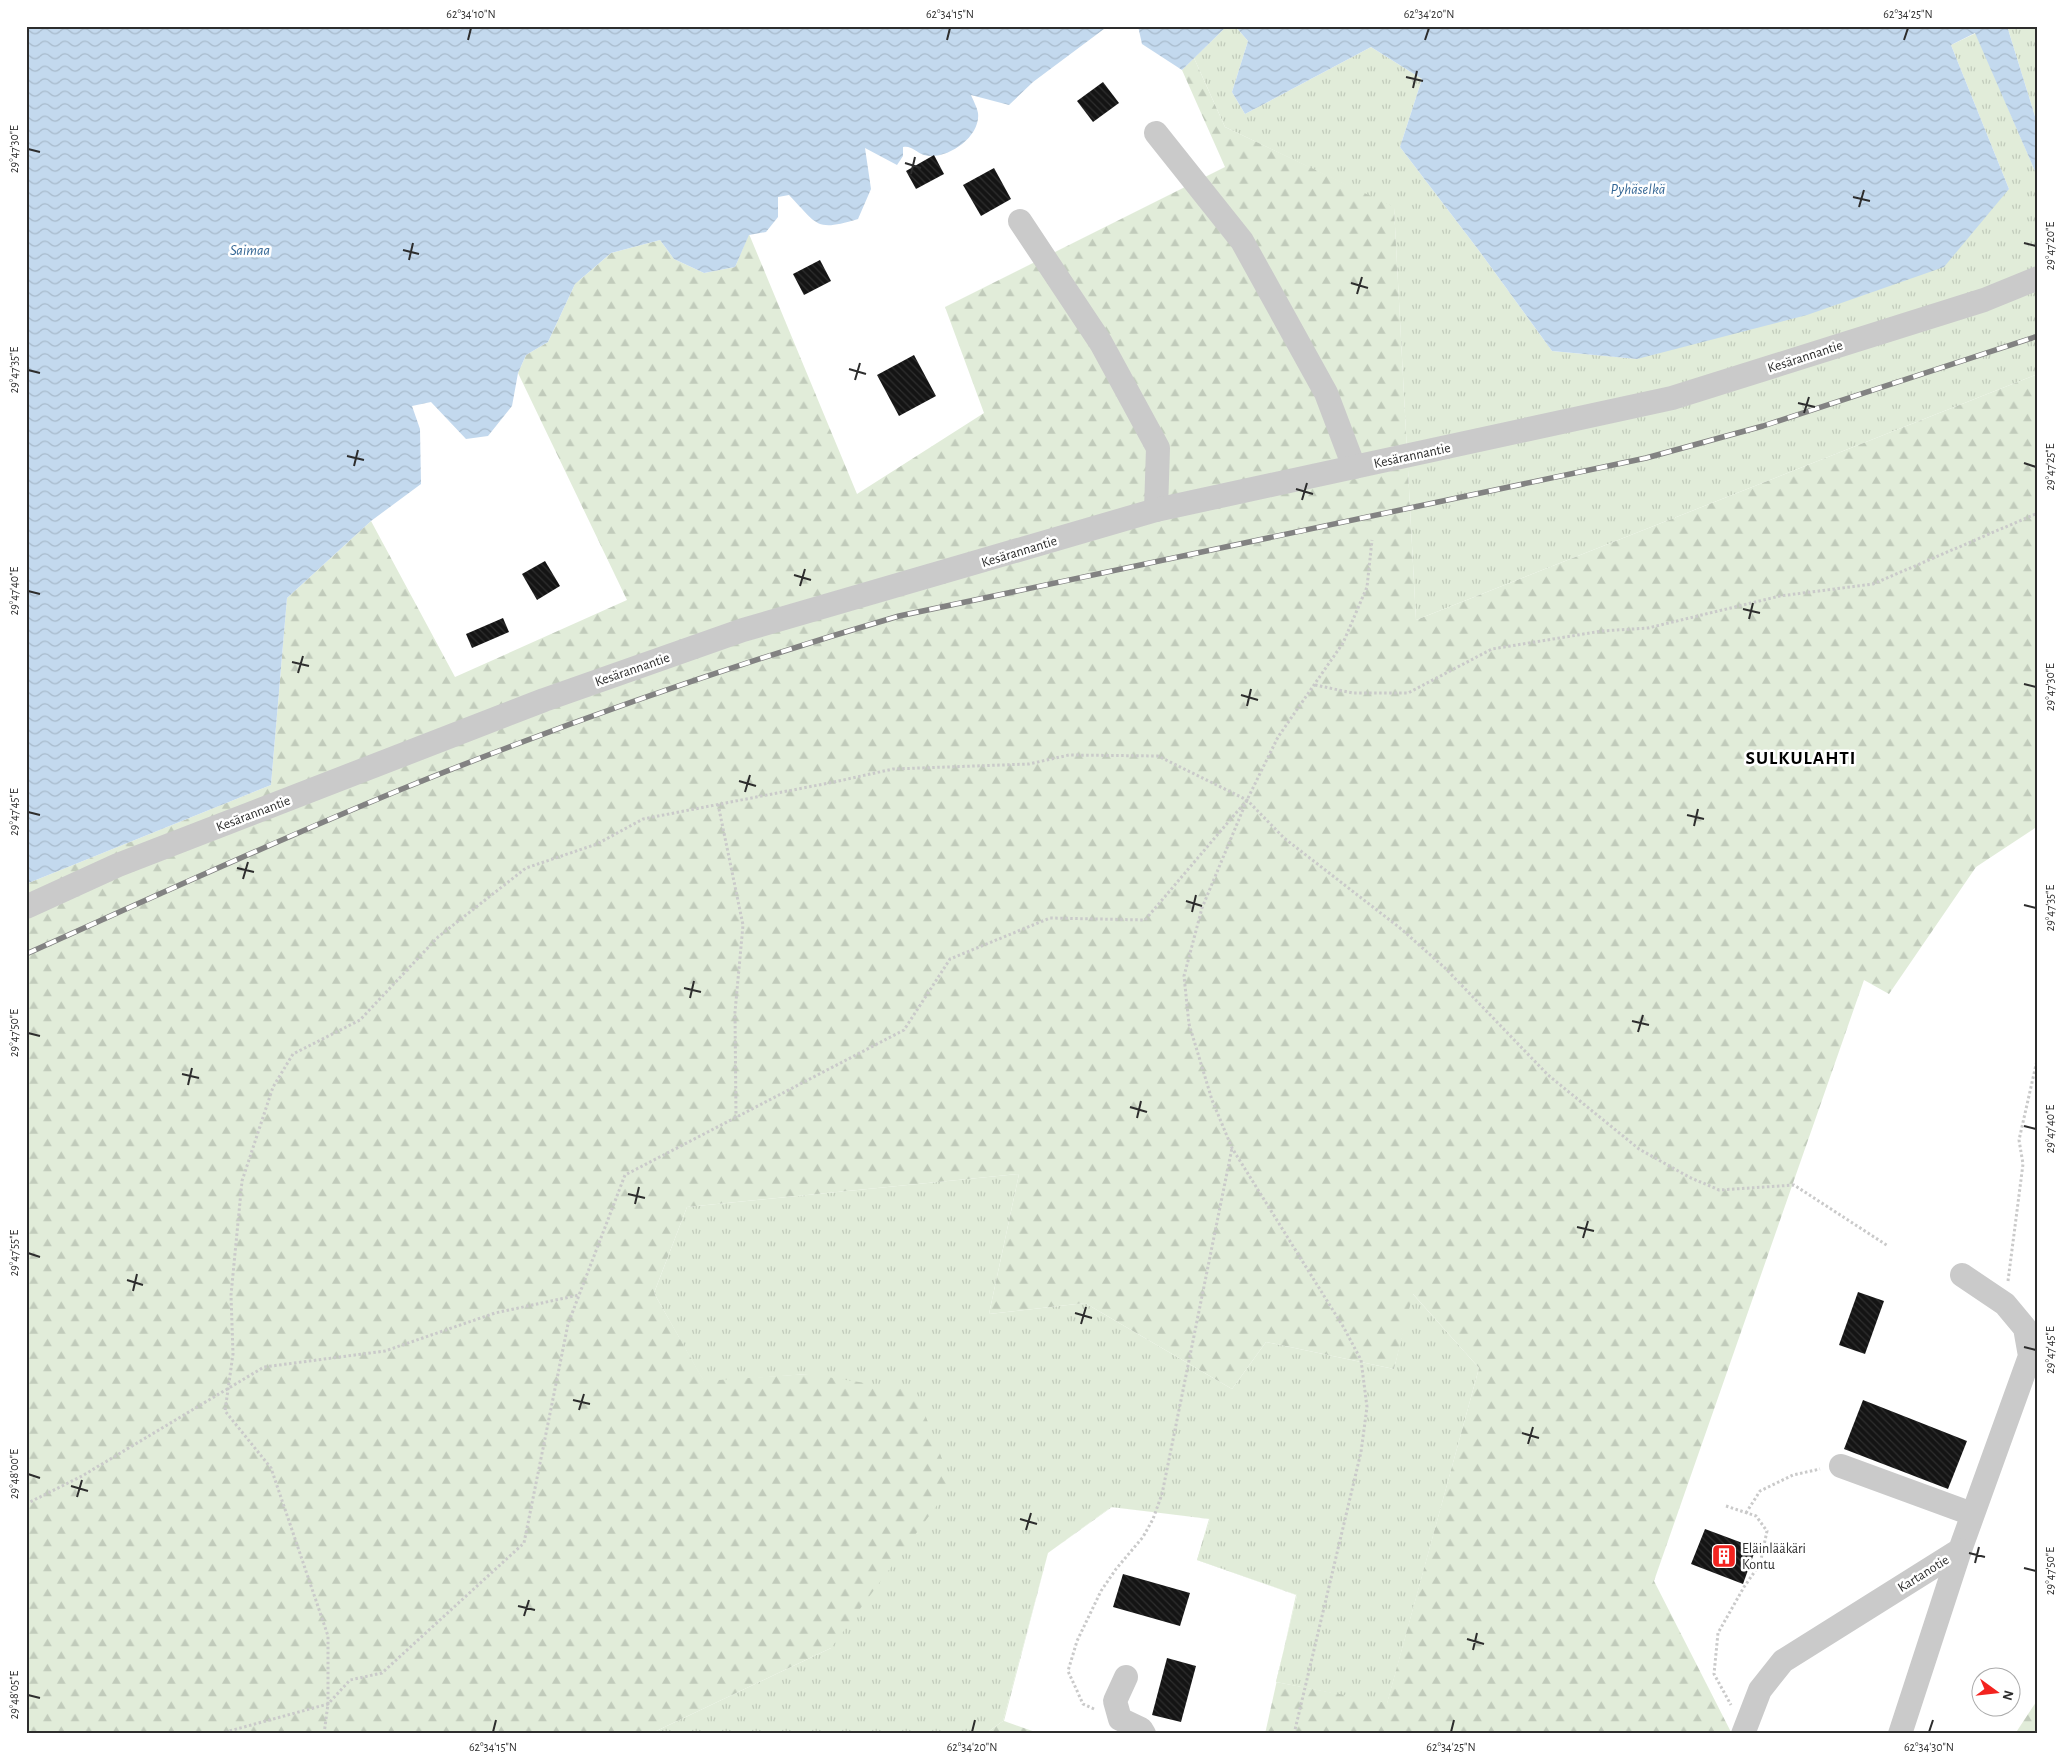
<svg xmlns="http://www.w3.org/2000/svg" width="2064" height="1760" font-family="'Alegreya Sans',sans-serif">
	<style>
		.grass { fill: url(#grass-tufts) }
		.forest { fill: url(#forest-firs) }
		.water { fill: url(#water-waves) }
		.building { fill: url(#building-back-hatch) }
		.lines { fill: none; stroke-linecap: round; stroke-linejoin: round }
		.path { stroke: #cacaca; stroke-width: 3; stroke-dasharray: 2.5 2.5; stroke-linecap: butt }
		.minor { stroke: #cacaca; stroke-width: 24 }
		.rail-casing { stroke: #828282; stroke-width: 5.5 }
		.rail { stroke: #fff; stroke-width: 4; stroke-dasharray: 11; stroke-linecap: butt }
		.ticks { fill: none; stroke: #2d2d2d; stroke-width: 2 }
		.labels { text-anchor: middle; stroke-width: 5; stroke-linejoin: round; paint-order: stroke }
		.street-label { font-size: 14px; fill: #2d2d2d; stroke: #fff }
		.poi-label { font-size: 14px; fill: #2d2d2d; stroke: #fff; text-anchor: start }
		.water-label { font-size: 15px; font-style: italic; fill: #356795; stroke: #fff }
		.district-label { font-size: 19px; font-weight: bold; letter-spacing: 1px; fill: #000; stroke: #fff }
		.neatline { fill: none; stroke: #2d2d2d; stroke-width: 2 }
		.ticks-label { font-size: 12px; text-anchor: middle; fill: #2d2d2d }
	</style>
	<defs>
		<pattern id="grass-tufts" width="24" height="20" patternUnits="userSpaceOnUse" patternTransform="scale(1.25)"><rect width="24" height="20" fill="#e1ecd9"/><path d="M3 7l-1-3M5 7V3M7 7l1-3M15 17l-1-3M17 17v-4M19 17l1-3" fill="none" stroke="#c1cbbb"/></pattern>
		<pattern id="forest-firs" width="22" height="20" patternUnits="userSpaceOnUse" patternTransform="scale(1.25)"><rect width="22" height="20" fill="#e1ecd9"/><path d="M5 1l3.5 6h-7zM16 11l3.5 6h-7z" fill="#c1cbbb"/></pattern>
		<pattern id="water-waves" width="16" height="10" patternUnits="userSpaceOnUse" patternTransform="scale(1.25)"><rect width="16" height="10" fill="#c3d9ee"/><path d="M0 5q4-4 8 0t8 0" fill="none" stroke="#a8bbcc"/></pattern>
		<pattern id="building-back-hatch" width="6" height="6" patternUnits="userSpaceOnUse" patternTransform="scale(1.25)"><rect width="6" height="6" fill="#141414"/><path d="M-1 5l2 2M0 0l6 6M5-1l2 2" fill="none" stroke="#2e2e2e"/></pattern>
	</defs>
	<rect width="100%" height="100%" fill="#fff"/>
	<g class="grass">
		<path d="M1227,26H1235L1248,41L1232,92L1245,114L1371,47L1422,79L1400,147L1480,252L1552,351L1637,359L2009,189L1951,45L1976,33L2038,178V374L1416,620L1394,208L1225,127L1194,58Z"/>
		<path d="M2007,26H2038V126Z"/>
		<path d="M1019,1174L989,1314L1085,1303L1232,1389L1266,1342L1394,1369L1412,1293L1479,1368L1387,1704L1276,1682L1297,1595L1197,1560L1210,1519L1111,1507L1048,1553L1003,1721L985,1734H650L831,1648L808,1374L704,1382L654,1293L687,1207Z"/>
	</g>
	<g class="forest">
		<path d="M1194,58L1225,127L1394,207L1416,620L2038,374V826L1976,867L1889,994L1864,980L1654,1581L1732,1734H1265L1296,1595L1197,1560L1209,1519L1112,1507L1048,1553L1004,1721L1041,1734H985L1003,1721L1048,1553L1111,1507L1210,1519L1198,1560L1297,1595L1276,1682L1387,1703L1479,1368L1413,1294L1394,1369L1266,1342L1232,1389L1085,1303L989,1314L1019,1174L687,1207L654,1293L704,1381L808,1374L916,1391L952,1485L831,1648L650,1734H26V884L271,785L287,598L371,521L455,677L627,600L518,373L526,355L548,342L575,284L611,253L660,240L674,259L704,273L735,267L749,234L857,494L984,413L945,307L1225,167L1182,70Z"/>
		<path d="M2038,1699V1734H2015Z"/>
	</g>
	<g class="water">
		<path d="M26,26H1108L1033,82L1009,105L971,95C973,100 977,107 978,113C981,137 946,161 924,155C916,152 911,145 903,147V156L897,165L865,148L871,189L858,219C815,232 818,225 789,195L778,197V217L766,232L749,235L735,267L704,273L674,259L660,240L611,253L575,284L548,342L526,355L518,373L512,406L488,436L466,439L431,402L412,406L420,429L421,484L371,521L287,598L271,785L26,884Z"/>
		<path d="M1138,26H1227L1182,70L1142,44Z"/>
		<path d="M1235,26H2007L2038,126V178L1975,33L1951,45L2009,189L1944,267L1807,315L1637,359L1552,351L1480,252L1400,147L1422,79L1371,47L1245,114L1232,92L1248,41Z"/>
	</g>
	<g class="building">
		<path d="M1103,82L1119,103L1093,122L1077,101Z"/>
		<path d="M934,155L944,174L916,189L906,171Z"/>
		<path d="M994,168L1011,199L981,216L963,185Z"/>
		<path d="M820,260L831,281L804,295L793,274Z"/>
		<path d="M914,355L936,396L899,416L877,375Z"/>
		<path d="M545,561L560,586L537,600L522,574Z"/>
		<path d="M503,618L509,632L472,648L466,634Z"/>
		<path d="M1858,1292L1884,1301L1865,1354L1839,1345Z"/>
		<path d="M1863,1400L1967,1441L1948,1489L1844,1449Z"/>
		<path d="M1705,1529L1756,1548L1743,1584L1691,1564Z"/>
		<path d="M1123,1574L1190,1593L1180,1626L1113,1607Z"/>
		<path d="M1167,1658L1196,1666L1181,1722L1152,1715Z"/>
	</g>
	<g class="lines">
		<g class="path">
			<path d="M1315,685L1353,693H1408L1492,649L1602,631L1648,628L1780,596L1873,584L2038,513"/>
			<path d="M718,804L743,925L735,1012L736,1117"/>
			<path d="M2008,1281L2023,1164L2019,1140L2038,1056"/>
			<path d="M26,1504L82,1476L264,1367L385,1351L495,1313L579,1295"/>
			<path d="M1726,1506L1756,1516L1767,1531L1760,1564L1744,1587L1718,1633L1714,1674L1731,1705"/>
			<path d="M1746,1513L1760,1491L1793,1475L1820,1469"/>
			<path d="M1094,1709L1083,1704L1068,1671L1077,1641L1101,1591L1116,1569L1143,1537L1153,1519L1162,1494L1232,1148"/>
			<path d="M205,1734L222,1733L328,1704L350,1680L382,1673L524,1543L568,1324L625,1175L904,1030L950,959L1050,918L1145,920L1247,800"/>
			<path d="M324,1734L328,1704V1636L271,1468L225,1411L233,1354L231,1295L242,1181L273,1087L293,1054L360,1020L438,937L526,868L597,844L643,819L834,782L893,769L1029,764L1069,755L1158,756L1247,800L1284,838L1400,928L1445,968L1548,1075L1639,1149L1689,1177L1719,1190L1794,1185L1888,1246"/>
			<path d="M1294,1734L1361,1452L1367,1407L1361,1360L1344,1328L1232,1148L1212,1100L1189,1024L1184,976L1202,908L1247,800L1278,737L1343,643L1367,587L1372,540"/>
		</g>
		<g class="minor">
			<path d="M1156,133L1242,241L1326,393L1354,467"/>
			<path d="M1020,221L1101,343L1158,448L1156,510"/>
			<path d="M26,907L118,865L544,700L743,630L1156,510L1672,398L1984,300L2038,278"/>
			<path d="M1841,1466L1972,1514"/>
			<path d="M1126,1677L1115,1701L1120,1719L1141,1729L1144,1734"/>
			<path d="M1743,1734L1760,1690L1783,1661L1960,1550L2030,1356L2025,1328L2005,1304L1962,1275"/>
			<path d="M1900,1734L1960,1550"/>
		</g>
		<defs>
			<path id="rail" d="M26,954C151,898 275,841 402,789C565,723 731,665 899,616L1646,458L1763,426L2038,336"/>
		</defs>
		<use href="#rail" class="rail-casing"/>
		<use href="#rail" class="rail"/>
	</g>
	<path class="ticks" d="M468,40L471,28M947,40L950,28M1425,40L1429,28M1904,40L1908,28M1406,77L1423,81M1413,88L1417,71M28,149L40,152M905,163L921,168M911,174L915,157M1853,197L1870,201M1859,207L1864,190M2024,243L2036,246M403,250L419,254M409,260L413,243M1351,283L1368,288M1357,294L1362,277M849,369L866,374M28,370L40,373M855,380L860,363M1798,403L1815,407M1804,413L1809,397M347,456L364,460M2024,463L2036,467M354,466L358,450M1296,489L1313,494M1302,500L1307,483M794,575L811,580M800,586L805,569M28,591L40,594M1743,609L1760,613M1749,619L1753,603M292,662L309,666M298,673L303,656M2024,684L2036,687M1241,695L1258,700M1247,706L1251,689M739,781L756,786M745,792L750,775M28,812L40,815M1687,815L1704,819M1694,826L1698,809M237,868L254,872M243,879L248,862M1186,901L1202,906M2024,905L2036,908M1192,912L1196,895M684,988L701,992M690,998L694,981M1632,1021L1649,1025M1638,1032L1643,1015M28,1033L40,1036M182,1074L199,1078M188,1085L192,1068M1130,1107L1147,1112M1137,1118L1141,1101M2024,1126L2036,1129M628,1194L645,1198M635,1204L639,1187M1577,1227L1594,1231M1583,1238L1588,1221M28,1253L40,1257M127,1280L143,1285M133,1291L137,1274M1075,1313L1092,1318M1081,1324L1086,1307M2024,1347L2036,1350M573,1400L590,1404M579,1410L584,1394M1522,1433L1539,1438M1528,1444L1533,1427M28,1474L40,1478M71,1486L88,1491M77,1497L82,1480M1020,1519L1037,1524M1026,1530L1031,1513M1969,1553L1985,1557M1975,1563L1979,1547M2024,1568L2036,1571M518,1606L535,1610M524,1616L529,1600M1467,1639L1484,1644M1473,1650L1477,1633M28,1695L40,1698M493,1732L496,1720M972,1732L975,1720M1451,1732L1454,1720M1929,1732L1933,1720"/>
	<defs>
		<symbol id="building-square" viewBox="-11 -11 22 22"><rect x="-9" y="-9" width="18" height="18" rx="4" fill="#f3231f" stroke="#fff"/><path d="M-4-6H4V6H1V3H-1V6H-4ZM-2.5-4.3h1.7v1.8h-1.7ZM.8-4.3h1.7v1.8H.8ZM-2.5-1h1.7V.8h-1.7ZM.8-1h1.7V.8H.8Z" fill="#fff"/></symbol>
	</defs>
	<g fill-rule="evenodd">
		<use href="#building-square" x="1710" y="1542" width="28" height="28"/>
	</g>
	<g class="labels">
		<g class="street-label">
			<text transform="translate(1805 356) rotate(-18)" y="5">Kesärannantie</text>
			<text transform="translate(1412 455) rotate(-12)" y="5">Kesärannantie</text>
			<text transform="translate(1019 551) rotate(-17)" y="5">Kesärannantie</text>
			<text transform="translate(632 669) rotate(-19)" y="5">Kesärannantie</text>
			<text transform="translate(253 813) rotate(-21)" y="5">Kesärannantie</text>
			<text transform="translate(1923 1573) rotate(-32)" y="5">Kartanotie</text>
		</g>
		<g class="poi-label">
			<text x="1742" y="1553">Eläinlääkäri<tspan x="1742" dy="16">Kontu</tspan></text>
		</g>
		<g class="water-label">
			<text x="1638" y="194">Pyhäselkä</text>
			<text x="250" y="255">Saimaa</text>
		</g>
		<g class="district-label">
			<text x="1801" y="764">SULKULAHTI</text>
		</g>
	</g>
	<rect width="2064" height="1760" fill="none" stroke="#ffffff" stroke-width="55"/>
	<g transform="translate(1996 1692) rotate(105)"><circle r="24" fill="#ffffff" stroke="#ababab"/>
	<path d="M0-4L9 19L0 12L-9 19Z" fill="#f3231f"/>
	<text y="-8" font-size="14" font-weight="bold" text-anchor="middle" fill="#2d2d2d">N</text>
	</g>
	<rect x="28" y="28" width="2008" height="1704" class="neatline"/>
	<g class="ticks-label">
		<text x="471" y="18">62°34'10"N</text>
		<text x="950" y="18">62°34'15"N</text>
		<text x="1429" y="18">62°34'20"N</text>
		<text x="1908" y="18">62°34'25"N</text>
		<text transform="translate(14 149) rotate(-90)" y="4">29°47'30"E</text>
		<text transform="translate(2050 246) rotate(-90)" y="4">29°47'20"E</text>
		<text transform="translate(14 370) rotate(-90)" y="4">29°47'35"E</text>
		<text transform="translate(2050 467) rotate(-90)" y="4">29°47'25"E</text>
		<text transform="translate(14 591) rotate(-90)" y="4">29°47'40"E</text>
		<text transform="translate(2050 687) rotate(-90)" y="4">29°47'30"E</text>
		<text transform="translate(14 812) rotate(-90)" y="4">29°47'45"E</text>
		<text transform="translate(2050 908) rotate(-90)" y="4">29°47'35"E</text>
		<text transform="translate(14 1033) rotate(-90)" y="4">29°47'50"E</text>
		<text transform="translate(2050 1129) rotate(-90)" y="4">29°47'40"E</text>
		<text transform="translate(14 1253) rotate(-90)" y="4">29°47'55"E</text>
		<text transform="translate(2050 1350) rotate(-90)" y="4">29°47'45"E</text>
		<text transform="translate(14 1474) rotate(-90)" y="4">29°48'00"E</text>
		<text transform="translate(2050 1571) rotate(-90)" y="4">29°47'50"E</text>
		<text transform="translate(14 1695) rotate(-90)" y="4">29°48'05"E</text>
		<text x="493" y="1751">62°34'15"N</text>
		<text x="972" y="1751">62°34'20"N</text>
		<text x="1451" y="1751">62°34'25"N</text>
		<text x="1929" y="1751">62°34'30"N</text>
	</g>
</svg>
